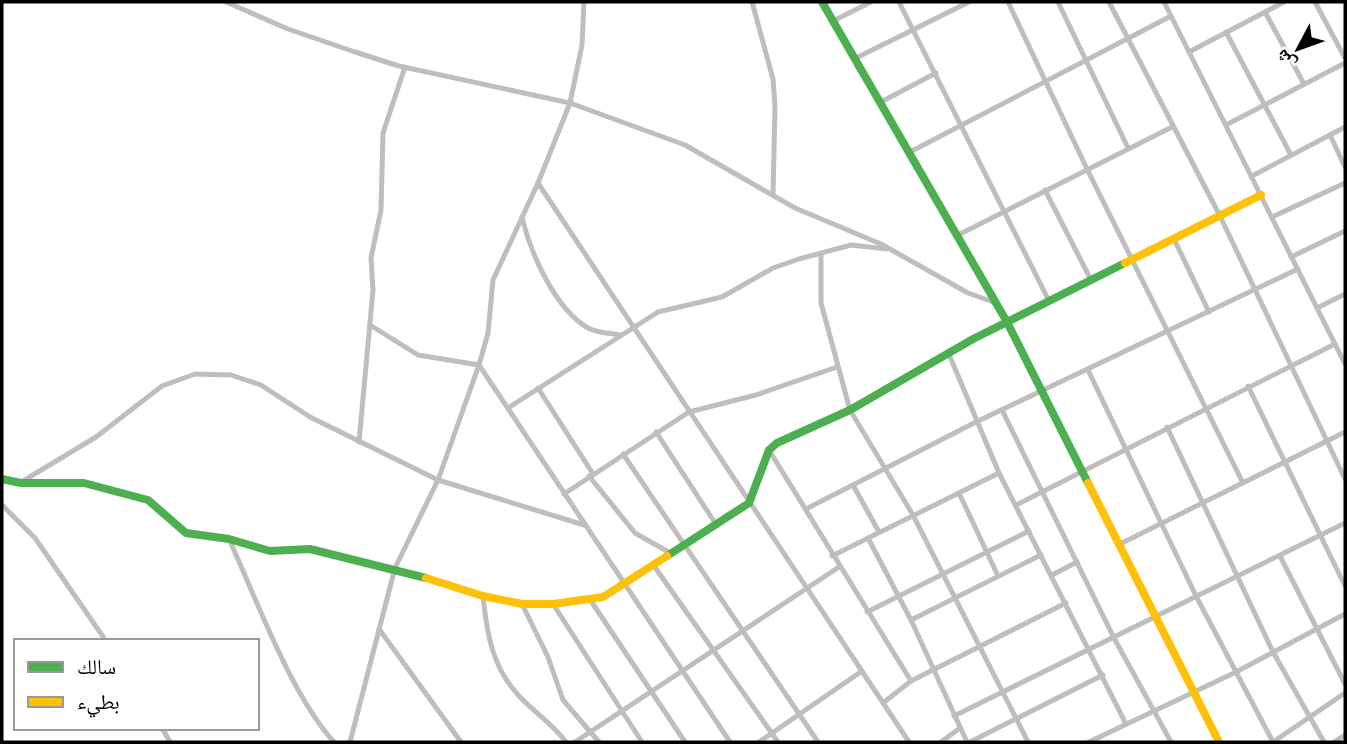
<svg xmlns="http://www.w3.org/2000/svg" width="1347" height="744" font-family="'Archivo Narrow','Noto Naskh Arabic',sans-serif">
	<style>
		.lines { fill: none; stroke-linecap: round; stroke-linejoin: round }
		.street { stroke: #bebebe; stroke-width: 5 }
		.fast { stroke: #4caf50; stroke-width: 8 }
		.slow { stroke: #ffc107; stroke-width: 8 }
	</style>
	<rect width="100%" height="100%" fill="#fff"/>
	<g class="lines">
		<g class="street">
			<path d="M226,2L288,29L355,52L399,66L570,103L685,145L795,208L881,244L968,293L996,303"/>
			<path d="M752,2L773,79L775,106L773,195"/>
			<path d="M899,2L1049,301"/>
			<path d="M1008,2L1087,169L1242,481"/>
			<path d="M1058,2L1128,148"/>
			<path d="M1109,2L1220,216L1345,479"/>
			<path d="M1164,2L1345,364"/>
			<path d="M1315,2L1345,58"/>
			<path d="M1265,12L1304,84"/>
			<path d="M833,21L871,2"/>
			<path d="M1226,32L1291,155"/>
			<path d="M1189,52L1284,2"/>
			<path d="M854,59L969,2"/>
			<path d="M879,103L936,73"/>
			<path d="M1226,125L1345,63"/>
			<path d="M1330,135L1345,167"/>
			<path d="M908,153L1171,16"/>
			<path d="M1252,176L1345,127"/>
			<path d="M538,183L909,742"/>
			<path d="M1045,190L1091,280"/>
			<path d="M522,217C530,252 555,309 588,328C597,333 610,333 620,335"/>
			<path d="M1272,217L1345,183"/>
			<path d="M958,235L1172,127"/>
			<path d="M1174,239L1209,312"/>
			<path d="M821,253V303L850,410L913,515L1028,742"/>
			<path d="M1291,257L1345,231"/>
			<path d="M1317,308L1345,294"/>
			<path d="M370,325L418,355L479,365L730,742"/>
			<path d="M948,352L999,473L1126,724"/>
			<path d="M1088,370L1197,598L1273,742"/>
			<path d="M1248,386L1345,586"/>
			<path d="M538,388L593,474"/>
			<path d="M508,408L658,312L722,297L773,268L799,259L851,245L887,249"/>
			<path d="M1002,410L1114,638L1171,742"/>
			<path d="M1167,427L1273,652L1324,742"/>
			<path d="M656,432L717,526"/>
			<path d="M359,442L373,290L371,258L381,210L383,133L405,67"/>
			<path d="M769,450L911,681"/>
			<path d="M623,454L818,742"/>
			<path d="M589,476L635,533L672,554"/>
			<path d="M23,481L96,437L162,386L195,374L231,375L261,385L310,417L438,480L584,525"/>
			<path d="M853,485L879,532"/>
			<path d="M959,493L998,576"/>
			<path d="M564,494L689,412L756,395L837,367"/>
			<path d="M2,505L35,538L106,641"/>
			<path d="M1016,505L1335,344"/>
			<path d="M806,509L976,422L1298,269"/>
			<path d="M868,538L911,620L967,742"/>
			<path d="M229,539C256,598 291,695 334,742"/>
			<path d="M1120,544L1345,432"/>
			<path d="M832,556L999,473"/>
			<path d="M1280,556L1345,684"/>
			<path d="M654,566L778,742"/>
			<path d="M1052,575L1077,562"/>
			<path d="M483,596C487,634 492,667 519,696C535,713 553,724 566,742"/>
			<path d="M591,601L685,742"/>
			<path d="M522,604L548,657L563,700L599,742"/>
			<path d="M553,604L642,742"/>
			<path d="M867,612L1029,531"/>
			<path d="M911,620L1041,555"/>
			<path d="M379,629L461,742"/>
			<path d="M883,703L911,681L1066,603"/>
			<path d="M954,716L1345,523"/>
			<path d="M162,728L170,742"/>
			<path d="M350,742L395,568L438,480L479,365L488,333L493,280L538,183L570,103L582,45L584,2"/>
			<path d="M575,742L839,567"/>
			<path d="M759,742L862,671"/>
			<path d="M941,742L960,728"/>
			<path d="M970,742L1103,675"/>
			<path d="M1089,742L1236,672L1345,614"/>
			<path d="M1273,742L1345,693"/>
			<path d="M1334,742L1345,735"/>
		</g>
		<g class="fast">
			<path d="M822,2L1007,322L1088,483"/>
			<path d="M2,479L21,483H84L148,500L186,533L229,539L270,551L310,549L426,578"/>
			<path d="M667,556L749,503L769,450L777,443L850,410L973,339L1125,263"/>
		</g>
		<g class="slow">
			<path d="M1125,263L1261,195"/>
			<path d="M1088,483L1219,742"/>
			<path d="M426,578L483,596L522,604H553L603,597L667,556"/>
		</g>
	</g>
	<rect width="1347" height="744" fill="none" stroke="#000000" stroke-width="7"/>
	<rect x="14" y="639" width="245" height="91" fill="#ffffff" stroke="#999999" stroke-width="2"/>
	<rect x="28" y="662" width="35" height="10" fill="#4caf50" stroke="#999999" stroke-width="2"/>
	<text x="77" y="674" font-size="21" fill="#000000">سالك</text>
	<rect x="28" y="697" width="35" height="10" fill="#ffc107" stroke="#999999" stroke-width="2"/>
	<text x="77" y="709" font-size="21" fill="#000000">بطيء</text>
	<g transform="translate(1298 49) rotate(229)" stroke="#ffffff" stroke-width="5" paint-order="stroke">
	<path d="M0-5L12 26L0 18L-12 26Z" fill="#000000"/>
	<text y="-10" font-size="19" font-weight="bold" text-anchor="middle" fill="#000000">ش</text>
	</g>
</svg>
